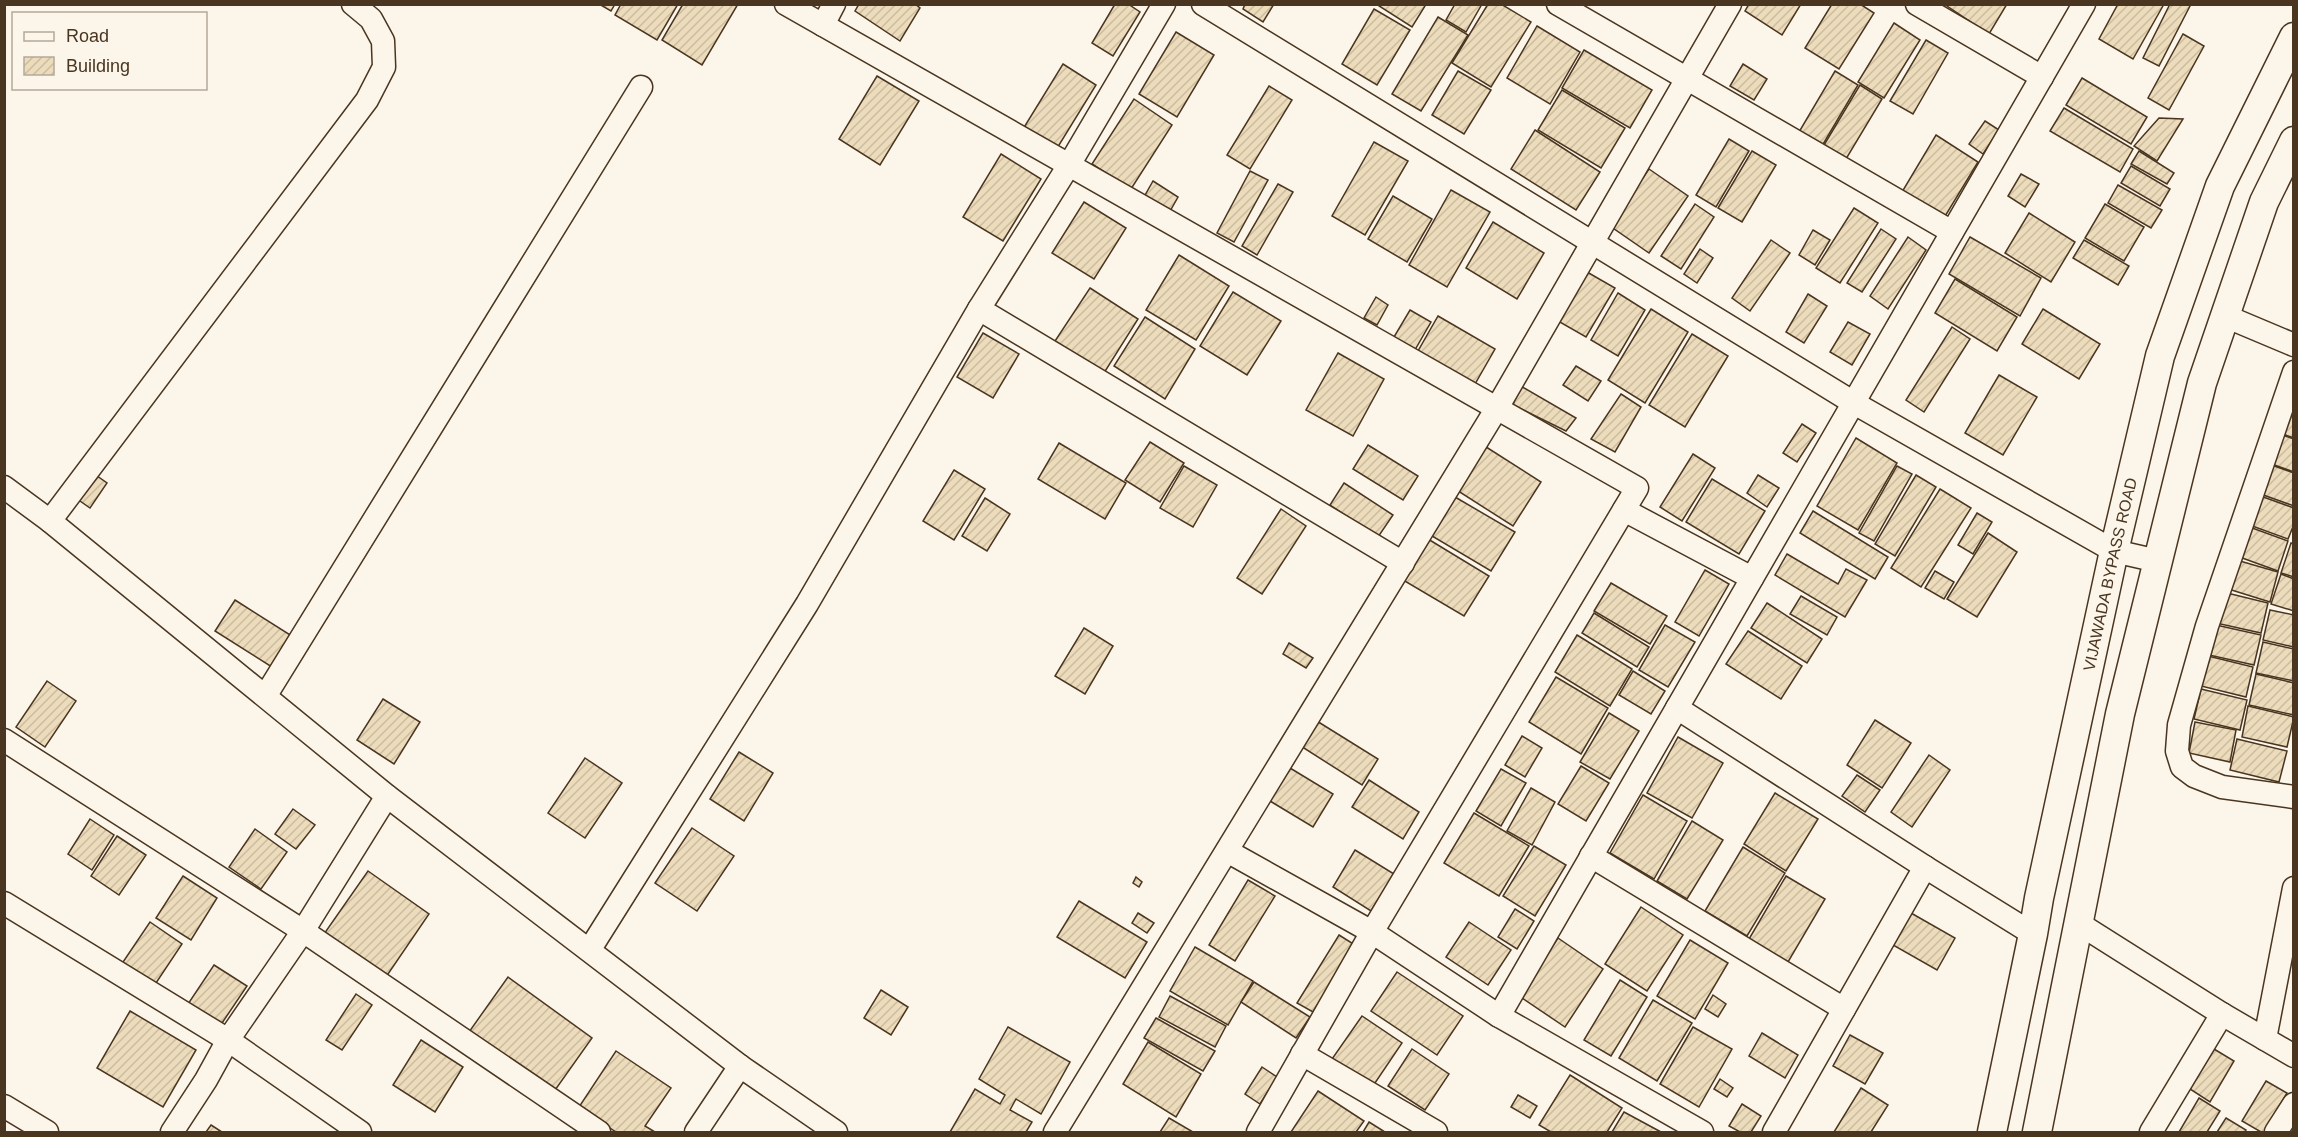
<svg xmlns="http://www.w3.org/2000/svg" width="2298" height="1137" font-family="Helvetica,sans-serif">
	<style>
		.building { fill: url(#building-hatch); stroke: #4a3520; stroke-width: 1.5 }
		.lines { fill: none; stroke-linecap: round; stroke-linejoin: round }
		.minor-casing { stroke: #4a3520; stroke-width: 25 }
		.major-casing { stroke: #4a3520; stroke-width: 31 }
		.minor { stroke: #fbf6e9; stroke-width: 22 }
		.major { stroke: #fbf6e9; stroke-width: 28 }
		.labels { text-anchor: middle; stroke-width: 4.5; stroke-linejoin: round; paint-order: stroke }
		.street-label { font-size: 16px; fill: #4a3520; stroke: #fbf6e9 }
	</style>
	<defs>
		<pattern id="building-hatch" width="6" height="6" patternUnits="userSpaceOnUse" patternTransform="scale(1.5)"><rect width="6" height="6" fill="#ecdcbc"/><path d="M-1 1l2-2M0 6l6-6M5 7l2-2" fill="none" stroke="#ccbda1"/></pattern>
	</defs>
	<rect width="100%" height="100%" fill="#fbf6e9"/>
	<g class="building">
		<path d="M599,4H615L611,11Z"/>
		<path d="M621,4H678L657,40L615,15Z"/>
		<path d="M683,4H738L702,65L662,40Z"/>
		<path d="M859,4H915L920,8L900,41L855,11Z"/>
		<path d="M1115,4H1128L1140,12L1113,56L1092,43Z"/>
		<path d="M1245,4H1274L1263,22L1243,9Z"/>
		<path d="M1376,4H1424L1425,6L1412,27Z"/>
		<path d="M1455,4H1482L1466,32L1446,20Z"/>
		<path d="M1488,4H1501L1531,22L1491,87L1452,63Z"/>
		<path d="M1749,4H1801L1782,35L1745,11Z"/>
		<path d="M1832,4H1860L1874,13L1839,69L1805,48Z"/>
		<path d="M1944,4H2007L1989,34Z"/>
		<path d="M2118,4H2164L2133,59L2099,39Z"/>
		<path d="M2170,4H2191L2159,66L2143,58Z"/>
		<path d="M1374,9L1410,30L1377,85L1342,64Z"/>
		<path d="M1438,17L1468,35L1421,111L1392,94Z"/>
		<path d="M1894,23L1920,40L1884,98L1858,82Z"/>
		<path d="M1537,26L1580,52L1550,104L1507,78Z"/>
		<path d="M1176,32L1214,55L1177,117L1139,94Z"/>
		<path d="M2183,34L2204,46L2169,110L2148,98Z"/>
		<path d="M1926,40L1948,53L1913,114L1890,101Z"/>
		<path d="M1584,50L1652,90L1630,128L1562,88Z"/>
		<path d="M1063,64L1096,85L1056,150L1023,129Z"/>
		<path d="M1743,64L1767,79L1754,100L1730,86Z"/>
		<path d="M1458,71L1491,90L1464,134L1432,115Z"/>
		<path d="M1835,71L1858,85L1822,146L1799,132Z"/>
		<path d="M877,76L919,101L880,165L839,139Z"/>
		<path d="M2082,78L2147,117L2131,144L2066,105Z"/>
		<path d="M1860,85L1882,99L1846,159L1824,145Z"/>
		<path d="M1269,86L1292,100L1250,169L1227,155Z"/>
		<path d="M1562,90L1625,128L1601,168L1538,130Z"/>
		<path d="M1134,99L1172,125L1131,189L1092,164Z"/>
		<path d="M2064,108L2133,149L2120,172L2050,131Z"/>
		<path d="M2159,118L2183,119L2157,161L2134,146Z"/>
		<path d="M1985,121L1999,130L1983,154L1969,144Z"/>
		<path d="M1535,130L1600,172L1576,210L1511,169Z"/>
		<path d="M1936,135L1978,162L1944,218L1902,192Z"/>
		<path d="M1729,139L1749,151L1716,207L1696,195Z"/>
		<path d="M1374,142L1408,161L1365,235L1332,216Z"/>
		<path d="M1752,151L1776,165L1742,222L1718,208Z"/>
		<path d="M2139,151L2174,173L2167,184L2131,164Z"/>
		<path d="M1001,154L1041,179L1003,241L963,217Z"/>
		<path d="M2131,166L2170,189L2160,206L2121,183Z"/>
		<path d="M1649,169L1688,196L1649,253L1610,226Z"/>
		<path d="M1250,171L1268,180L1234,242L1217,233Z"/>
		<path d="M2021,174L2039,184L2025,207L2008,196Z"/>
		<path d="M1153,181L1178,197L1169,213L1144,197Z"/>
		<path d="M1278,184L1293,192L1257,255L1242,246Z"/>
		<path d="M2118,185L2162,210L2151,228L2108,203Z"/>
		<path d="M1451,190L1490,212L1447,287L1409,265Z"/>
		<path d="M1393,196L1432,219L1407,262L1368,239Z"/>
		<path d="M1084,202L1126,228L1094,279L1052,253Z"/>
		<path d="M1695,204L1714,217L1681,269L1661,256Z"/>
		<path d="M2105,204L2144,227L2124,261L2085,238Z"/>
		<path d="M1854,208L1878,223L1840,283L1816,268Z"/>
		<path d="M2029,213L2075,242L2051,282L2005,253Z"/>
		<path d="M1493,222L1544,253L1517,299L1466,268Z"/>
		<path d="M1881,229L1896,239L1862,292L1847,283Z"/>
		<path d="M1813,230L1830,240L1815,265L1799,255Z"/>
		<path d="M1908,237L1926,250L1888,309L1870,296Z"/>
		<path d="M1970,237L2041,278L2020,316L1949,274Z"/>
		<path d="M1771,240L1790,253L1750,311L1732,298Z"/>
		<path d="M2084,240L2129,266L2118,285L2073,258Z"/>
		<path d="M1700,249L1713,258L1697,283L1684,274Z"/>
		<path d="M1179,255L1229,286L1196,340L1146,310Z"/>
		<path d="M1587,272L1615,288L1586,337L1558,321Z"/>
		<path d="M1955,279L2017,317L1997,351L1935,313Z"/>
		<path d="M1090,288L1138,319L1104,373L1055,341Z"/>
		<path d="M1233,292L1281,321L1247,375L1200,346Z"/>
		<path d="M1618,293L1645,310L1618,356L1591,340Z"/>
		<path d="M1808,294L1827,306L1804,343L1786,332Z"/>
		<path d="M1376,297L1388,305L1377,325L1364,318Z"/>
		<path d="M1651,309L1688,332L1645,403L1608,380Z"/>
		<path d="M2043,309L2100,344L2079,379L2022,344Z"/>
		<path d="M1410,310L1431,322L1412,355L1391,342Z"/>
		<path d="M1438,316L1495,349L1471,391L1414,358Z"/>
		<path d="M1145,317L1195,349L1165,399L1114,366Z"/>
		<path d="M1848,322L1870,334L1852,365L1830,352Z"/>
		<path d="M1952,327L1970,339L1924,412L1906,400Z"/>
		<path d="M983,333L1019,354L993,398L957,377Z"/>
		<path d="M1692,334L1728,356L1685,427L1649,405Z"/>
		<path d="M1338,353L1384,379L1353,436L1306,410Z"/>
		<path d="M1576,366L1601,381L1588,401L1563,385Z"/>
		<path d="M1999,375L2037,397L2003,455L1965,433Z"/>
		<path d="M1519,385L1576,418L1566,431L1513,405Z"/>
		<path d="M1621,394L1641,407L1615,452L1591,439Z"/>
		<path d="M2294,405V438L2277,432Z"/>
		<path d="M1802,424L1816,433L1797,462L1783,453Z"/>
		<path d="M2276,433L2294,439V472L2266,462Z"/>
		<path d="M1856,438L1897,463L1858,530L1817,506Z"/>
		<path d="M1150,442L1184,463L1160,502L1125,480Z"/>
		<path d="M1059,443L1126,483L1105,519L1038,479Z"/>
		<path d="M1368,445L1418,476L1403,500L1353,469Z"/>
		<path d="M1483,445L1541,482L1513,526L1455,489Z"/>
		<path d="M1693,454L1715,468L1682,521L1660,507Z"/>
		<path d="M2266,463L2294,473V506L2255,492Z"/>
		<path d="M1184,466L1217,485L1193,527L1160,508Z"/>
		<path d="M1897,466L1912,474L1874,541L1859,533Z"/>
		<path d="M954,470L985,489L954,540L923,521Z"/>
		<path d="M90,471L107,483L90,508L73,496Z"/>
		<path d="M1758,475L1779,488L1767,507L1747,493Z"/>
		<path d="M1916,475L1936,487L1895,556L1875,544Z"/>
		<path d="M1712,479L1765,511L1739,554L1686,522Z"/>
		<path d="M1344,483L1393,515L1378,537L1330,505Z"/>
		<path d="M1940,489L1971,508L1921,587L1891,568Z"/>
		<path d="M2255,494L2294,508V524L2288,539L2244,523Z"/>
		<path d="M1455,497L1515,532L1491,571L1432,536Z"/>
		<path d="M985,498L1010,514L987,551L962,536Z"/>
		<path d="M1281,509L1306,526L1262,594L1237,578Z"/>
		<path d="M1813,511L1888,557L1875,579L1800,533Z"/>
		<path d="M1977,513L1992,522L1973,554L1958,545Z"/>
		<path d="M2244,525L2288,541L2278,571L2234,555Z"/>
		<path d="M1988,533L2017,552L1977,617L1947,599Z"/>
		<path d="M1428,539L1489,576L1464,616L1403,580Z"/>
		<path d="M2291,543L2294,544V577L2281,573Z"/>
		<path d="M1787,554L1838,584L1846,569L1867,580L1845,617L1775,575Z"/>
		<path d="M2233,559L2278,572L2270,602L2225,588Z"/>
		<path d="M1705,570L1729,584L1699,636L1675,622Z"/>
		<path d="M1935,571L1954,582L1944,599L1925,588Z"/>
		<path d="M2281,574L2294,579V611L2271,604Z"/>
		<path d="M1611,583L1667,616L1650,644L1594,611Z"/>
		<path d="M2223,592L2268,603L2261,633L2216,623Z"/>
		<path d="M1801,596L1837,617L1827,635L1790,614Z"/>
		<path d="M235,600L295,638L275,669L215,631Z"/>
		<path d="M1767,603L1822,639L1807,663L1751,628Z"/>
		<path d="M2270,610L2294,615V647L2263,640Z"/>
		<path d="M1594,613L1649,647L1637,667L1582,633Z"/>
		<path d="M1665,625L1695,642L1668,687L1639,670Z"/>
		<path d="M2216,625L2261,635L2254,665L2209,655Z"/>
		<path d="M1084,628L1113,646L1085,694L1055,676Z"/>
		<path d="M1748,631L1802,666L1781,699L1726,664Z"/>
		<path d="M1577,635L1632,669L1610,706L1555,672Z"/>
		<path d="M2263,642L2294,649V681L2256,673Z"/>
		<path d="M1289,643L1313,658L1306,668L1283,654Z"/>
		<path d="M2208,656L2253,667L2246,697L2201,686Z"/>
		<path d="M1633,671L1665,691L1651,714L1619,695Z"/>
		<path d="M2256,674L2294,683V715L2249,705Z"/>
		<path d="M1556,677L1608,708L1581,754L1529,722Z"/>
		<path d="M47,681L76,701L45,747L16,727Z"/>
		<path d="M2201,689L2247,700L2240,730L2194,719Z"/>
		<path d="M383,699L420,722L394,764L357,740Z"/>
		<path d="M2248,706L2294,717L2287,747L2242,737Z"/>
		<path d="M1609,713L1639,731L1610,779L1580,762Z"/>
		<path d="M1312,718L1378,759L1362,785L1296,743Z"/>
		<path d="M1875,720L1911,743L1882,788L1847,765Z"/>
		<path d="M2195,722L2236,730L2230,762L2189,753Z"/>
		<path d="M1522,736L1542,748L1525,777L1505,765Z"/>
		<path d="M1678,737L1723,763L1692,818L1647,793Z"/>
		<path d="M2237,739L2287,751L2279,782L2230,770Z"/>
		<path d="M739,752L773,773L744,821L710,799Z"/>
		<path d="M1929,755L1950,770L1912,827L1891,812Z"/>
		<path d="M585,758L622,783L585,838L548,813Z"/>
		<path d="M1581,766L1609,783L1586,821L1558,804Z"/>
		<path d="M1290,768L1333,794L1313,827L1270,801Z"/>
		<path d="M1501,769L1526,783L1501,826L1476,811Z"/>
		<path d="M1857,775L1880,790L1865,812L1842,796Z"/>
		<path d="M1369,780L1419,812L1403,839L1352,807Z"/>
		<path d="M1531,788L1555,802L1532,845L1507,831Z"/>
		<path d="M1775,793L1818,819L1786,871L1744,844Z"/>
		<path d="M1643,795L1687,821L1654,879L1610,853Z"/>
		<path d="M293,809L315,825L296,849L275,834Z"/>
		<path d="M1474,813L1529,846L1499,896L1444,863Z"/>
		<path d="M90,819L114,835L92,870L68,854Z"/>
		<path d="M1692,821L1723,840L1687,899L1657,881Z"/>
		<path d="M692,828L734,856L697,911L655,883Z"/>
		<path d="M255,829L287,852L261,889L229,867Z"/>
		<path d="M117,836L146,855L119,895L91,876Z"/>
		<path d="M1534,846L1566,865L1535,916L1503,896Z"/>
		<path d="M1743,847L1785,873L1747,936L1705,911Z"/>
		<path d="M1355,850L1394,874L1371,911L1333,887Z"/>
		<path d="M368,871L429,914L386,977L324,934Z"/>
		<path d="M183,876L217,898L191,940L156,918Z"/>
		<path d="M1786,876L1825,899L1788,962L1749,939Z"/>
		<path d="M1136,877L1142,882L1139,887L1133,883Z"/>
		<path d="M1248,880L1275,896L1235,961L1209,945Z"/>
		<path d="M1079,901L1147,942L1125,978L1057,937Z"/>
		<path d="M1641,907L1683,935L1647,991L1605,964Z"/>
		<path d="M1515,909L1534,921L1517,949L1498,937Z"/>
		<path d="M1138,913L1154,923L1147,933L1132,923Z"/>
		<path d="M1911,913L1955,938L1937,970L1893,945Z"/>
		<path d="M150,922L182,944L154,986L121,965Z"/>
		<path d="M1469,922L1511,950L1488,985L1446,957Z"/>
		<path d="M1339,935L1355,945L1313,1012L1297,1003Z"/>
		<path d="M1558,938L1603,969L1565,1027L1519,996Z"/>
		<path d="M1690,940L1728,963L1695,1019L1657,996Z"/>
		<path d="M1195,947L1253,981L1228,1025L1170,991Z"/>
		<path d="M214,965L247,986L218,1029L186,1007Z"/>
		<path d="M1397,972L1463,1016L1437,1055L1371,1011Z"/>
		<path d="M508,977L592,1038L553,1093L469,1032Z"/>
		<path d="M1620,980L1647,997L1611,1056L1584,1040Z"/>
		<path d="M1254,982L1310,1017L1296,1038L1241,1002Z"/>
		<path d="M881,990L908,1007L891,1035L864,1018Z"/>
		<path d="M356,994L372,1005L342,1050L326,1040Z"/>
		<path d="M1713,995L1726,1004L1718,1017L1705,1009Z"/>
		<path d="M1170,996L1226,1026L1215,1047L1159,1017Z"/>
		<path d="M1653,1000L1692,1023L1657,1081L1619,1058Z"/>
		<path d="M130,1011L196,1050L163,1107L97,1068Z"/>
		<path d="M1362,1016L1402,1043L1373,1086L1332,1059Z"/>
		<path d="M1156,1018L1215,1051L1203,1071L1144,1038Z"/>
		<path d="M1008,1027L1070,1062L1041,1114L1016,1099L1010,1110L1032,1122L1026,1132H950L975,1089L1000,1104L1005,1095L979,1079Z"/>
		<path d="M1693,1027L1732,1049L1699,1107L1660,1084Z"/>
		<path d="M1762,1033L1798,1055L1785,1078L1749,1056Z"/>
		<path d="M1850,1035L1883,1053L1865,1084L1833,1066Z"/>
		<path d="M421,1040L463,1067L435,1112L393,1085Z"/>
		<path d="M1148,1042L1201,1074L1176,1117L1123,1084Z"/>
		<path d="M1412,1049L1449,1074L1425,1110L1388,1086Z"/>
		<path d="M2214,1049L2234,1061L2210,1102L2190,1089Z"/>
		<path d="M616,1051L671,1088L645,1126L655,1132H616L579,1107Z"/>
		<path d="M1262,1067L1277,1077L1260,1104L1245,1094Z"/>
		<path d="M1570,1075L1622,1108L1607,1132H1551L1539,1125Z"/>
		<path d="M1720,1079L1733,1088L1727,1097L1714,1089Z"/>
		<path d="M2266,1081L2287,1093L2264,1132H2261L2242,1121Z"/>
		<path d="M1861,1088L1888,1105L1871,1132H1834Z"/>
		<path d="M1318,1091L1364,1121L1356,1132H1291Z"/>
		<path d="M1518,1095L1537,1106L1530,1118L1511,1107Z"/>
		<path d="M2199,1098L2220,1111L2207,1132H2179Z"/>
		<path d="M1742,1104L1761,1116L1751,1132H1740L1729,1126Z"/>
		<path d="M1624,1112L1661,1132H1612Z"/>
		<path d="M1169,1118L1193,1132H1160Z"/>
		<path d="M2226,1118L2246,1130L2245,1132H2217Z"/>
		<path d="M1369,1122L1385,1132H1363Z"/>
		<path d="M211,1125L222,1132H206Z"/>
	</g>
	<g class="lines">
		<defs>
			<g id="minor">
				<path d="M786,4L1637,488L1372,932L1258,1132"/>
				<path d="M1164,4L1069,165L979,309L1403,563"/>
				<path d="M1203,4L1854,403L2114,551L2158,561"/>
				<path d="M1558,4L1952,232"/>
				<path d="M1917,4L2042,77"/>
				<path d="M823,25L834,4"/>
				<path d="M2225,316L2294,345"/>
				<path d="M2294,372L2207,626L2179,725L2177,751L2182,767L2194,776L2222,787L2294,797"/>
				<path d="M4,487L50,521L387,796L740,1066L836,1132"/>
				<path d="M1624,510L1752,578"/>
				<path d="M50,521L367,100L384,67L383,41L371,19L353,4"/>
				<path d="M266,695L641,87"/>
				<path d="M1677,708L1925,867"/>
				<path d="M4,740L303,931L599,1132"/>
				<path d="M1227,851L1372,932L1499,1016L1702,1132"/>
				<path d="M1591,856L1844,1009"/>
				<path d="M4,903L228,1040L360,1132"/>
				<path d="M2078,923L2222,1014L2294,1056"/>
				<path d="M590,949L807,604L979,309"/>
				<path d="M1499,1016L2084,4"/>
				<path d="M2265,1039L2294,888"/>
				<path d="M1302,1054L1436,1132"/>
				<path d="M4,1106L47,1132"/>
				<path d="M172,1132L206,1080L228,1040L303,931L387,796"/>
				<path d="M696,1132L740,1066"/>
				<path d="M1055,1132L1497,408L1730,4"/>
				<path d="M1774,1132L1925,867L2033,934"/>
				<path d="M2151,1132L2222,1014"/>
				<path d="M2276,1132L2294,1104"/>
			</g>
			<g id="major">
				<path id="s1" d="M1992,1132L2033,934L2039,898L2114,551L2160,356L2220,186L2294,37"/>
				<path d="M2037,1132L2120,714L2202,383L2264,202L2294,141"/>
			</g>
		</defs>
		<use href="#minor" class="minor-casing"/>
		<use href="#major" class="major-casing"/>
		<use href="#minor" class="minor"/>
		<use href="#major" class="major"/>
	</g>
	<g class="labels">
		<g class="street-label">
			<text dy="6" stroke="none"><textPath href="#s1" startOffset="570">VIJAWADA BYPASS ROAD</textPath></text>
		</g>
	</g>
	<rect width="2298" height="1137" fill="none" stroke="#4a3520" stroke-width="12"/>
	<rect x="12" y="12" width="195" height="78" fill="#fbf6e9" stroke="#b4a999" stroke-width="1.5"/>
	<rect x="24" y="32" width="30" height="9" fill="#fbf6e9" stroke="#b4a999" stroke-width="1.5"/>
	<text x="66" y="42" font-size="18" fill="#4a3520">Road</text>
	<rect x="24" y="57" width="30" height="18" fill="url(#building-hatch)" stroke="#b4a999" stroke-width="1.5"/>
	<text x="66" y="72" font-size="18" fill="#4a3520">Building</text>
</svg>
